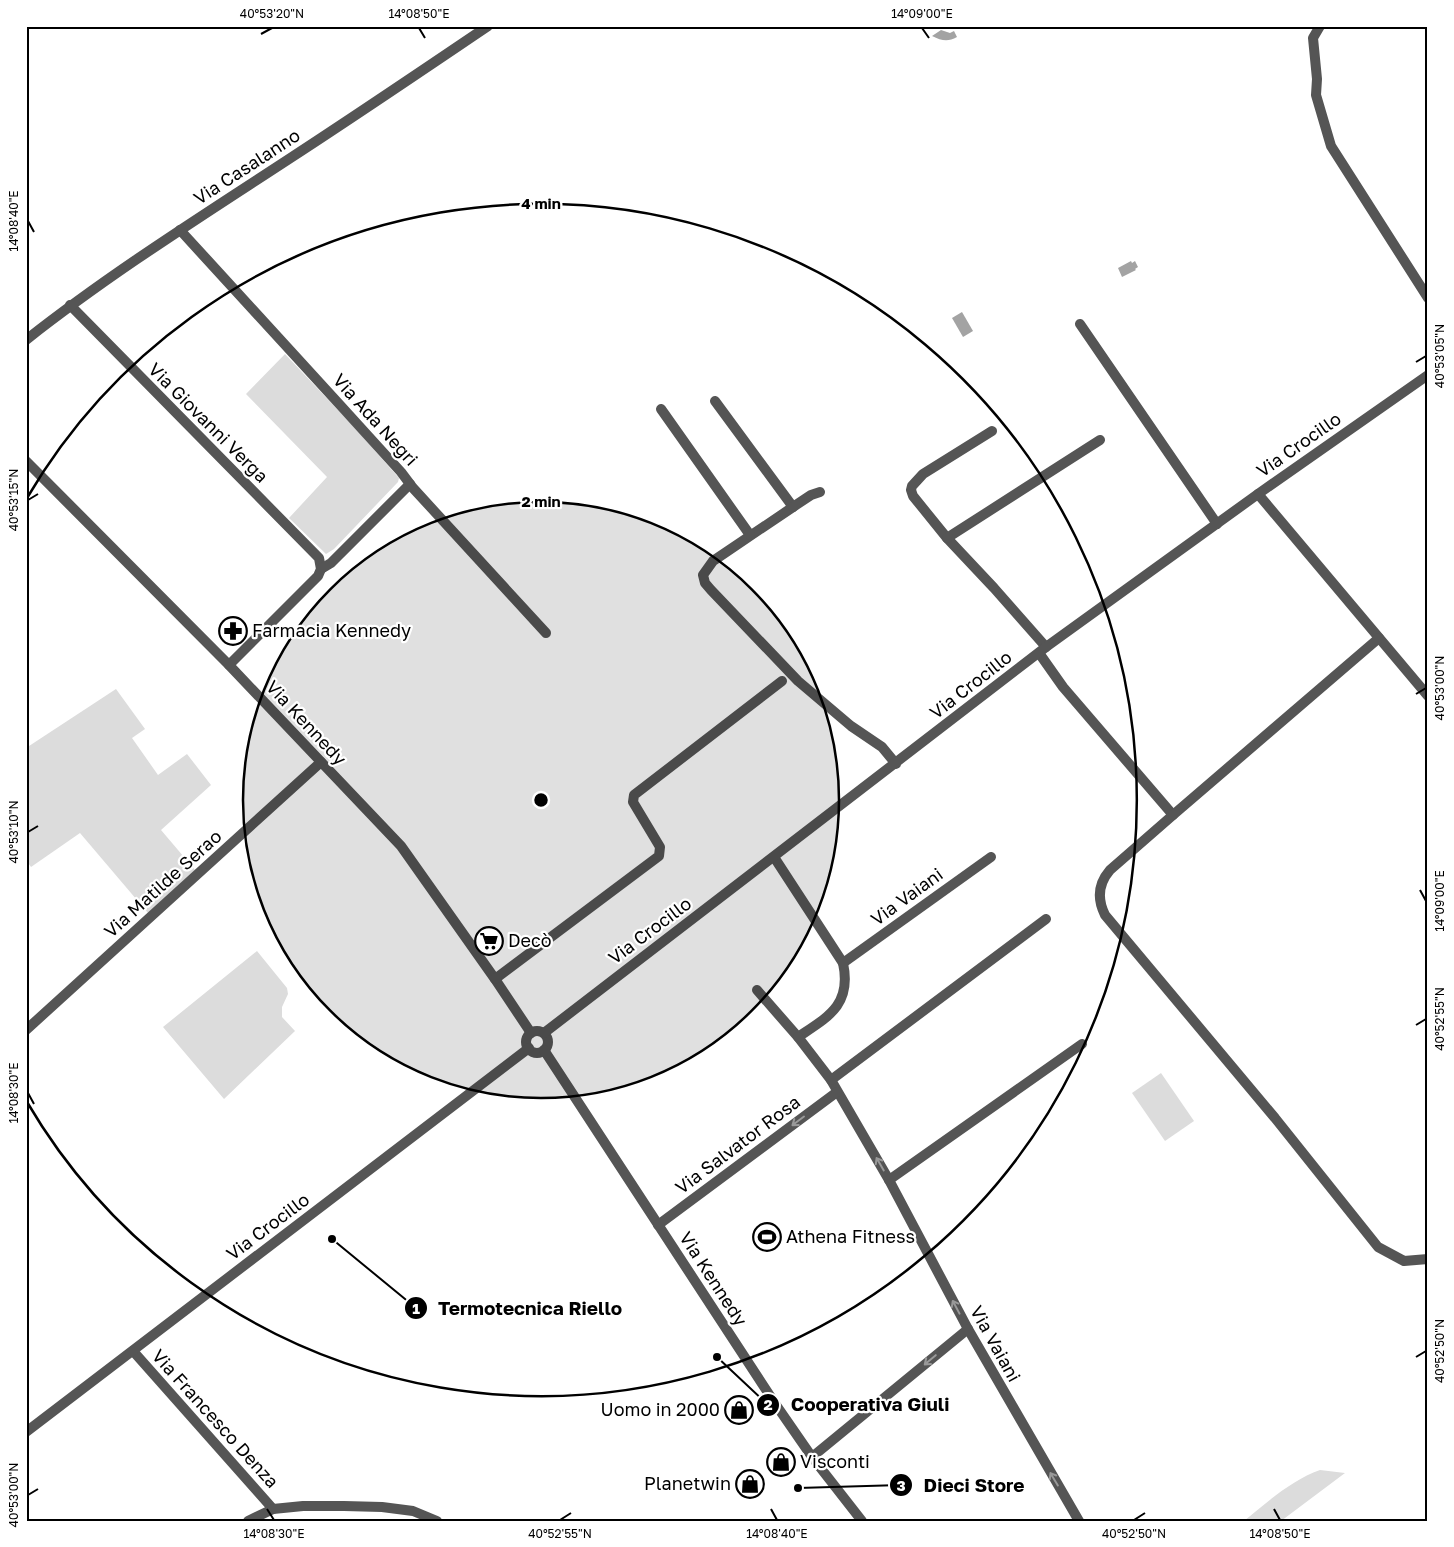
<svg xmlns="http://www.w3.org/2000/svg" width="1454" height="1547" font-family="'Golos Text',sans-serif">
	<style>
		.green { fill: #dcdcdc }
		.water { fill: #a3a3a3 }
		.lines { fill: none; stroke-linecap: round; stroke-linejoin: round }
		.minor { stroke: #555; stroke-width: 10 }
		.oneway { stroke: #999 }
		.ticks { fill: none; stroke: #000; stroke-width: 2 }
		.ring { fill: none; stroke: #000; stroke-width: 2.5 }
		.labels { text-anchor: middle; stroke-width: 4.5; stroke-linejoin: round; paint-order: stroke }
		.street-label { font-size: 18px; fill: #000; stroke: #fff }
		.poi-label { font-size: 18px; fill: #000; stroke: #fff; text-anchor: start }
		.centre { fill: #000; stroke: #fff; stroke-width: 2.5 }
		.ring-label { font-size: 15px; text-anchor: middle; font-weight: bold; fill: #000; stroke: #fff; stroke-width: 4.5; stroke-linejoin: round; paint-order: stroke }
		.leader { fill: none; stroke: #000; stroke-width: 2 }
		.callout-dot { fill: #000; stroke: #fff; stroke-width: 2 }
		.mark-label { font-size: 15px; text-anchor: middle; font-weight: bold; fill: #fff }
		.callout-label { font-size: 19px; text-anchor: middle; font-weight: bold; fill: #000; stroke: #fff; stroke-width: 4.5; stroke-linejoin: round; paint-order: stroke }
		.neatline { fill: none; stroke: #000; stroke-width: 2 }
		.ticks-label { font-size: 12px; text-anchor: middle; fill: #000 }
	</style>
	<rect width="100%" height="100%" fill="#fff"/>
	<g class="green">
		<path d="M285,354L353,426L399,478L398,482L334,549L326,554L289,518L327,477L246,394Z"/>
		<path d="M116,689L145,729L132,738L158,775L187,754L211,785L161,830L195,870L148,913L80,833L31,867L26,860V748Z"/>
		<path d="M257,951L287,988L288,994L282,1007V1017L295,1031L224,1099L163,1027Z"/>
		<path d="M1161,1073L1194,1121L1165,1141L1132,1093Z"/>
		<path d="M1320,1470L1345,1473L1281,1521H1244C1267,1502 1292,1480 1320,1470Z"/>
	</g>
	<g class="water">
		<path d="M941,30L950,33L954,31L957,37C948,42 942,41 932,36Z"/>
		<path d="M1131,261L1132,263L1135,261L1138,267L1135,269L1136,270L1122,277L1118,268Z"/>
		<path d="M962,312L973,331L963,337L952,318Z"/>
	</g>
	<g class="lines">
		<g class="minor">
			<path d="M1320,26L1313,38L1317,79L1316,95L1331,146L1428,298"/>
			<path d="M180,230L341,406L401,472L413,488L546,633"/>
			<path d="M70,305L319,558L321,569L318,576L229,665"/>
			<path d="M1080,324L1217,524"/>
			<path d="M26,340C111,273 202,216 292,157C358,114 423,70 488,26"/>
			<path d="M715,401L793,507L713,561L703,575L705,583L711,590L798,681L851,726L882,747L896,764"/>
			<path d="M661,409L750,535"/>
			<path d="M992,431L923,474L912,486L911,490L913,496L947,538L994,588L1046,647"/>
			<path d="M26,461L229,665L401,846L495,979L531,1033"/>
			<path d="M1258,494L1428,696"/>
			<path d="M793,507L811,495L820,492"/>
			<path d="M947,538L1100,440"/>
			<path d="M321,569L331,563L410,484"/>
			<path d="M1039,653L1063,687L1173,815L1110,870C1098,884 1097,899 1105,915L1275,1118L1378,1247L1404,1261L1428,1259"/>
			<path d="M1173,815L1379,638"/>
			<path d="M843,963L991,857"/>
			<path d="M495,979L659,856L660,847L633,802L634,795L782,681"/>
			<path d="M757,990L798,1037C828,1017 852,1005 843,963L774,857"/>
			<path d="M26,1030L321,762"/>
			<circle cx="537" cy="1042" r="11"/>
			<path d="M544,1033L1046,647L1258,494L1428,375"/>
			<path d="M798,1037L831,1080L889,1180L968,1329L1079,1521"/>
			<path d="M544,1050L774,1402L812,1457L862,1521"/>
			<path d="M831,1080L1046,919"/>
			<path d="M889,1180L1082,1044"/>
			<path d="M658,1225L837,1092"/>
			<path d="M133,1351L273,1509"/>
			<path d="M26,1432L529,1048"/>
			<path d="M812,1457L968,1329"/>
			<path d="M248,1521L273,1509L303,1506H344L382,1507L413,1511L437,1521"/>
		</g>
	</g>
	<defs><path id="oneway-shaft" d="M-6 0H5M1.5-3L5.5 0L1.5 3" fill="none" stroke-width="1.6" stroke-linecap="round" stroke-linejoin="round" transform="scale(1.25)"/></defs>
	<g class="oneway">
		<use href="#oneway-shaft" transform="translate(798 1121) rotate(143)"/>
		<use href="#oneway-shaft" transform="translate(880 1164) rotate(-120)"/>
		<use href="#oneway-shaft" transform="translate(956 1307) rotate(-118)"/>
		<use href="#oneway-shaft" transform="translate(930 1360) rotate(140)"/>
		<use href="#oneway-shaft" transform="translate(1054 1479) rotate(-121)"/>
	</g>
	<path class="ticks" d="M419,28L425,38M922,28L929,38M261,34L272,28M28,221L34,232M1416,362L1426,356M28,500L38,494M1416,694L1426,688M28,832L38,826M1420,890L1426,901M1416,1025L1426,1019M28,1093L34,1104M1416,1357L1426,1351M28,1495L38,1489M267,1509L274,1520M771,1509L777,1520M1274,1509L1280,1520M560,1520L571,1513M1134,1520L1145,1513"/>
	<circle cx="541" cy="800" r="298" fill="#000" fill-opacity=".12"/>
	<g class="ring">
		<circle cx="541" cy="800" r="298"/>
		<path d="M27 498A596 596 0 1 1 27 1102"/>
	</g>
	<defs>
		<symbol id="pharmacy-ring" viewBox="-11 -11 22 22"><circle r="9.5" fill="#fff" stroke="#000" stroke-width="1.5"/><path d="M-2-6h4v4h4v4h-4v4h-4v-4h-4v-4h4Z" fill="#000"/></symbol>
		<symbol id="supermarket-ring" viewBox="-11 -11 22 22"><circle r="9.5" fill="#fff" stroke="#000" stroke-width="1.5"/><path d="M-6-5.5h2.5l.6 2H6L4.5 2H-2.5L-4.4-4H-6ZM-1.5 3.2a1.3 1.3 0 1 0 .1 0ZM3 3.2a1.3 1.3 0 1 0 .1 0Z" fill="#000"/></symbol>
		<symbol id="stadium-ring" viewBox="-11 -11 22 22"><circle r="9.5" fill="#fff" stroke="#000" stroke-width="1.5"/><path d="M0-5a6.5 5 0 1 0 0 10a6.5 5 0 1 0 0-10ZM-3.5-1.8h7v3.6h-7Z" fill="#000"/></symbol>
		<symbol id="shop-ring" viewBox="-11 -11 22 22"><circle r="9.5" fill="#fff" stroke="#000" stroke-width="1.5"/><path d="M-5-2.5h2.3a2.7 3.5 0 0 1 5.4 0H5L5.5 6h-11ZM-1.5-2.5h3a1.5 2.3 0 0 0-3 0Z" fill="#000"/></symbol>
	</defs>
	<g fill-rule="evenodd">
		<use href="#pharmacy-ring" x="217" y="615" width="32" height="32"/>
		<use href="#supermarket-ring" x="473" y="925" width="32" height="32"/>
		<use href="#stadium-ring" x="751" y="1221" width="32" height="32"/>
		<use href="#shop-ring" x="723" y="1394" width="32" height="32"/>
		<use href="#shop-ring" x="765" y="1446" width="32" height="32"/>
		<use href="#shop-ring" x="734" y="1468" width="32" height="32"/>
	</g>
	<g class="labels">
		<g class="street-label">
			<text transform="translate(247 167) rotate(-33)" y="6">Via Casalanno</text>
			<text transform="translate(375 420) rotate(48)" y="6">Via Ada Negri</text>
			<text transform="translate(208 423) rotate(45)" y="6">Via Giovanni Verga</text>
			<text transform="translate(1299 445) rotate(-35)" y="6">Via Crocillo</text>
			<text transform="translate(971 685) rotate(-38)" y="6">Via Crocillo</text>
			<text transform="translate(306 723) rotate(47)" y="6">Via Kennedy</text>
			<text transform="translate(163 884) rotate(-42)" y="6">Via Matilde Serao</text>
			<text transform="translate(907 897) rotate(-36)" y="6">Via Vaiani</text>
			<text transform="translate(650 931) rotate(-37)" y="6">Via Crocillo</text>
			<text transform="translate(738 1145) rotate(-37)" y="6">Via Salvator Rosa</text>
			<text transform="translate(268 1227) rotate(-37)" y="6">Via Crocillo</text>
			<text transform="translate(713 1279) rotate(57)" y="6">Via Kennedy</text>
			<text transform="translate(995 1344) rotate(61)" y="6">Via Vaiani</text>
			<text transform="translate(215 1419) rotate(48)" y="6">Via Francesco Denza</text>
		</g>
		<g class="poi-label">
			<text x="252" y="637">Farmacia Kennedy</text>
			<text x="508" y="947">Decò</text>
			<text x="786" y="1243">Athena Fitness</text>
			<text x="720" y="1416" text-anchor="end">Uomo in 2000</text>
			<text x="800" y="1468">Visconti</text>
			<text x="731" y="1490" text-anchor="end">Planetwin</text>
		</g>
	</g>
	<circle cx="541" cy="800" r="8" class="centre"/>
	<g class="ring-label">
		<text x="541" y="209">4 min</text>
		<text x="541" y="507">2 min</text>
	</g>
	<path class="leader" d="M332 1239L416 1308M717 1357L768 1405M798 1488L901 1485"/>
	<g class="callout-dot">
		<circle cx="332" cy="1239" r="5"/>
		<circle cx="717" cy="1357" r="5"/>
		<circle cx="798" cy="1488" r="5"/>
		<circle cx="416" cy="1308" r="12"/>
		<circle cx="768" cy="1405" r="12"/>
		<circle cx="901" cy="1485" r="12"/>
	</g>
	<g class="mark-label">
		<text x="416" y="1314">1</text>
		<text x="768" y="1410">2</text>
		<text x="901" y="1491">3</text>
	</g>
	<g class="callout-label">
		<text x="530" y="1315">Termotecnica Riello</text>
		<text x="870" y="1411">Cooperativa Giuli</text>
		<text x="974" y="1492">Dieci Store</text>
	</g>
	<rect width="1454" height="1547" fill="none" stroke="#ffffff" stroke-width="55"/>
	<rect x="28" y="28" width="1398" height="1492" class="neatline"/>
	<g class="ticks-label">
		<text x="272" y="18">40°53'20"N</text>
		<text x="419" y="18">14°08'50"E</text>
		<text x="922" y="18">14°09'00"E</text>
		<text transform="translate(14 221) rotate(-90)" y="4">14°08'40"E</text>
		<text transform="translate(1440 356) rotate(-90)" y="4">40°53'05"N</text>
		<text transform="translate(14 500) rotate(-90)" y="4">40°53'15"N</text>
		<text transform="translate(1440 688) rotate(-90)" y="4">40°53'00"N</text>
		<text transform="translate(14 832) rotate(-90)" y="4">40°53'10"N</text>
		<text transform="translate(1440 901) rotate(-90)" y="4">14°09'00"E</text>
		<text transform="translate(1440 1019) rotate(-90)" y="4">40°52'55"N</text>
		<text transform="translate(14 1093) rotate(-90)" y="4">14°08'30"E</text>
		<text transform="translate(1440 1351) rotate(-90)" y="4">40°52'50"N</text>
		<text transform="translate(14 1495) rotate(-90)" y="4">40°53'00"N</text>
		<text x="274" y="1538">14°08'30"E</text>
		<text x="560" y="1538">40°52'55"N</text>
		<text x="777" y="1538">14°08'40"E</text>
		<text x="1134" y="1538">40°52'50"N</text>
		<text x="1280" y="1538">14°08'50"E</text>
	</g>
</svg>
